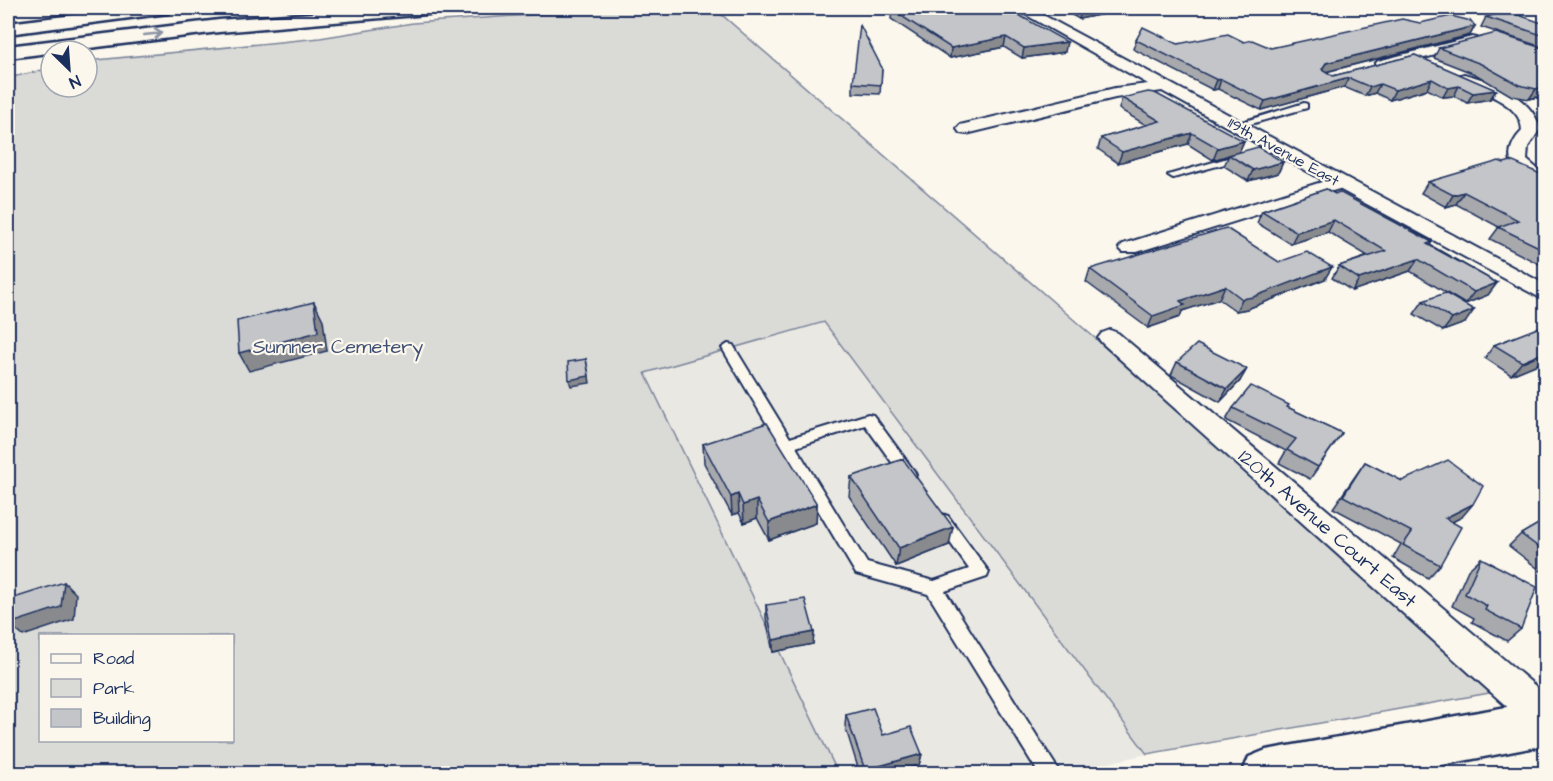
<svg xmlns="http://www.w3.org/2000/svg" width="1553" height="781" font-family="'Architects Daughter',sans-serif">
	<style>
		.built { fill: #eae8e2 }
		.green { fill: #dadad7; stroke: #7a849a; stroke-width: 1.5; fill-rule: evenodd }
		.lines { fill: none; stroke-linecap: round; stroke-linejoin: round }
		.service-casing { stroke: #1b2f5e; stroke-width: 4 }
		.minor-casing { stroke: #1b2f5e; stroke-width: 4 }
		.secondary-casing { stroke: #1b2f5e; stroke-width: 5 }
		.motorway-casing { stroke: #1b2f5e; stroke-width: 5 }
		.service { fill: #fbf7ec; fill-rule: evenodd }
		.minor { fill: #fbf7ec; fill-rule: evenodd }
		.secondary { fill: #fbf7ec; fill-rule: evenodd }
		.motorway { fill: #fbf7ec; fill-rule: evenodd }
		.wall { fill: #a8a9ad; stroke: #1b2f5e; stroke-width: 1.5 }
		.shaded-wall { fill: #888a8d; stroke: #1b2f5e; stroke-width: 1.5 }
		.building { fill: #c3c5c9; stroke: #1b2f5e; stroke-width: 1.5 }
		.oneway { stroke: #8b93a5 }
		.labels { text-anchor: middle; stroke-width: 4.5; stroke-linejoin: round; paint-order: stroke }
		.far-street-label { font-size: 16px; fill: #1b2f5e; stroke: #fbf7ec }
		.park-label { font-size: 20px; fill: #415176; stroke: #fbf7ec }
		.street-label { font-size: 20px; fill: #1b2f5e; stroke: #fbf7ec }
	</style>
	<rect width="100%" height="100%" fill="#fbf7ec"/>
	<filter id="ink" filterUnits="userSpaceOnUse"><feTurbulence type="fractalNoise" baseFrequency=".0167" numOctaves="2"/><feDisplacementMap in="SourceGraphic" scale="12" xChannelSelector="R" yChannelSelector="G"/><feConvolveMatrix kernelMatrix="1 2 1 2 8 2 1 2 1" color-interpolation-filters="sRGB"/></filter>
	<g filter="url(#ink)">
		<path class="built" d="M824,322L1147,754L1065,773H838L645,373Z"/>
		<path class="green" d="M630,8H714L1096,339L1495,692L1147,754L824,322L645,373L838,773H8V78L51,68V87H87V61L320,38L413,23ZM40,636H232V740H40Z"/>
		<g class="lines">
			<defs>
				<g id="service">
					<path d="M1304,103L1307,104V108L1237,128L1232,125Z"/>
					<path d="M1277,144L1282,147L1280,149L1173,178L1168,175Z"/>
					<path d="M728,344L733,345L790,438L868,414L873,415L914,471L916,475L914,479H904L865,425L796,447L867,563L934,581L969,569L934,520L936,516L942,514L948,516L989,572L987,577L945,591L1061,774H1039L928,594L856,574L722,348Z"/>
				</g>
				<g id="minor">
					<path d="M1014,8H1030L1546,285V301L1339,189L1137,252H1123L1119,248L1123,244L1325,181L1162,91L1115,98L966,134L960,133L957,129L960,125L1115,88L1148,84Z"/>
					<path d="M1472,37L1477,38L1479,41L1477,44L1383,69L1375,64L1378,61Z"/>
					<path d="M1464,74C1492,81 1533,98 1540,129L1528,147L1527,160L1546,176V190C1515,182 1497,157 1522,131C1522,103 1479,91 1458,82L1456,79L1458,76Z"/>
					<path d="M1110,330L1118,333L1546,695V735L1533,730L1102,343L1098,338L1102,333Z"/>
				</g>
				<path id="secondary" d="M1546,700V745L1395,774H1242L1249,757L1266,750Z"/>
				<g id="motorway">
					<path d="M131,8H177L168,13L8,34V23Z"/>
					<path d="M380,8H448L439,13L219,32L8,58V46L219,20Z"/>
				</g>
			</defs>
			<use href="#service" class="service-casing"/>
			<use href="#minor" class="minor-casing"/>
			<use href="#secondary" class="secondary-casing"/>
			<use href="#motorway" class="motorway-casing"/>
			<use href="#service" class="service"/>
			<use href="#minor" class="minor"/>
			<use href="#secondary" class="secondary"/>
			<use href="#motorway" class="motorway"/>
		</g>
		<g class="wall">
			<path d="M905,8L1065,52L1022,58L1004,47L950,58L891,19L892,10Z"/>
			<path d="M1059,8H1129L1128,9L1079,19Z"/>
			<path d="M1486,17L1545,24V48L1481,27Z"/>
			<path d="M1420,23L1475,26L1470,35L1326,72L1333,76L1415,55L1496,90L1490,99L1467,103L1454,96L1443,97L1427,89L1390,100L1375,93L1365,96L1344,87L1261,110L1218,89L1213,90L1133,49L1136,40L1178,44L1244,42L1271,48Z"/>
			<path d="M1439,48L1545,49V98L1541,96L1529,99L1512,96L1475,74L1434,58Z"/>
			<path d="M882,68L880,94L853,93V83Z"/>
			<path d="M1122,98L1244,141L1239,152L1283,162L1278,173L1248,181L1224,166L1229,155L1213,160L1188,144L1118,163L1098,149L1101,138L1146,125L1119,109Z"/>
			<path d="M1504,163L1545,176V267L1490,239L1499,227L1456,204L1446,207L1421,193L1428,182Z"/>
			<path d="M1326,189L1432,242L1430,245L1497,283L1488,295L1465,304L1410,271L1352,291L1332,278L1339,266L1368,256L1328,232L1291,244L1257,223L1262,211Z"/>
			<path d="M1279,262L1325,279L1247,309L1236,311L1219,299L1182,311L1180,317L1148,328L1086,282L1090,269Z"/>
			<path d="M1423,301L1465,323L1443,331L1414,314Z"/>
			<path d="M1545,325V361L1511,375L1485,358L1494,345Z"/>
			<path d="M1177,362L1240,381L1220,402L1171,375Z"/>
			<path d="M1287,407L1342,433L1310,479L1279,463L1286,451L1226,420L1233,408Z"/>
			<path d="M703,444L817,504L816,523L769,540L757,518L744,523L739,513L732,515L704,463Z"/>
			<path d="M1365,462L1402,481L1462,517L1452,522L1440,565L1428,578L1393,558L1401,544L1333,508Z"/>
			<path d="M851,477L949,545L896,566L849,496Z"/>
			<path d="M1545,520V574L1509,546L1521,534Z"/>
			<path d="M1481,558L1521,629L1507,641L1472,622L1474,618L1452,606L1468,570Z"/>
			<path d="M766,605L814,632L813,644L773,652L766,618Z"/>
			<path d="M846,715L883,735L922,754L919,765L887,774H860L845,726Z"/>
		</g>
		<g class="shaded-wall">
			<path d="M1097,8H1129L1128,9L1079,19L1081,11Z"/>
			<path d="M1475,26L1470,35L1321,73L1322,69L1326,63Z"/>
			<path d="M1006,37L1004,47L950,58L951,48Z"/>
			<path d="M1067,42L1065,52L1022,58L1024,48Z"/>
			<path d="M1349,78L1344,87L1261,110L1265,101Z"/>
			<path d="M1221,79L1218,89L1213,90L1217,80Z"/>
			<path d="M1432,79L1427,89L1390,100L1395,90Z"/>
			<path d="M1380,84L1375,93L1365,96L1370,87Z"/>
			<path d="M1459,86L1454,96L1443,97L1448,88Z"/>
			<path d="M1545,86V88L1541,96L1529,99L1536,89Z"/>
			<path d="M1496,90L1490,99L1467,103L1473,93Z"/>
			<path d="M1192,133L1188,144L1118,163L1122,152Z"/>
			<path d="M1244,141L1239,152L1213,160L1218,148Z"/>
			<path d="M1283,162L1278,173L1248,181L1253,170Z"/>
			<path d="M1464,192L1456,204L1446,207L1453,195Z"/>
			<path d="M1334,220L1328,232L1291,244L1297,232Z"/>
			<path d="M1418,259L1410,271L1352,291L1359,279Z"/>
			<path d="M1332,267L1325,279L1247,309L1236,311L1242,299Z"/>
			<path d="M1497,283L1488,295L1465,304L1474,292Z"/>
			<path d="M1225,286L1219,299L1182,311L1180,317L1148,328L1153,316L1180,301Z"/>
			<path d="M314,302L323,320L327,351L249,371L239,353Z"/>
			<path d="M1474,310L1465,323L1443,331L1452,319Z"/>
			<path d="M1545,352V361L1511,375L1522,362Z"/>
			<path d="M586,359L590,383L571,386L569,380Z"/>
			<path d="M1247,369L1240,381L1220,402L1227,389Z"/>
			<path d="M738,494L739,513L732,515L731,497Z"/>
			<path d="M757,500V518L744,523L743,505Z"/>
			<path d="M817,504L816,523L769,540V522Z"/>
			<path d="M1473,504L1462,517L1434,531L1445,518Z"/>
			<path d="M953,527L949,545L896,566L899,548Z"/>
			<path d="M64,582L76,594L74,619L23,636L9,624Z"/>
			<path d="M814,632L813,644L773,652V640Z"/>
			<path d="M922,754L919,765L887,774H864L865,770Z"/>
		</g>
		<g class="building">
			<path d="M905,8H1006L1067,42L1024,48L1006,37L951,48L892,10Z"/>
			<path d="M1075,8H1097L1081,11Z"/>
			<path d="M1507,11L1545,24V36L1486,17Z"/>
			<path d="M1451,16L1471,21L1475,26L1326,63L1322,69L1333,76L1415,55L1496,90L1473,93L1459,86L1448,88L1432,79L1395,90L1380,84L1370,87L1349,78L1265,101L1221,79L1217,80L1136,40L1143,27L1178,44L1228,34L1244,42L1252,40L1271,48L1402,19L1420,23Z"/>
			<path d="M860,25L882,68L881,85L853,83Z"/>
			<path d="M1496,33L1545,49V86L1536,89L1519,85L1481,64L1439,48Z"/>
			<path d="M1148,92L1155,93L1244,141L1218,148L1192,133L1122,152L1101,138L1160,121L1122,98Z"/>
			<path d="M1258,147L1283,162L1253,170L1229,155Z"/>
			<path d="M1499,161L1504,163L1511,161L1545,176V250L1498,227L1518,220L1464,192L1453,195L1428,182Z"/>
			<path d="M1326,189L1335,194L1339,192L1432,242L1427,244L1497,283L1474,292L1418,259L1359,279L1339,266L1386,251L1334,220L1297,232L1262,211Z"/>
			<path d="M1226,228L1279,262L1307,252L1332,267L1253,297L1242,299L1225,286L1180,301L1185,305L1153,316L1090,269Z"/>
			<path d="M1445,293L1474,310L1452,319L1423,301Z"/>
			<path d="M314,302L318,332L239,353L237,321Z"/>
			<path d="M1545,325V352L1522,362L1494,345Z"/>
			<path d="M1197,344L1247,369L1227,389L1177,362Z"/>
			<path d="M586,359L589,376L569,380L568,362Z"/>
			<path d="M1251,386L1289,405L1287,407L1342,433L1318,467L1287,450L1296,439L1233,408Z"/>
			<path d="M767,423L817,504L769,522L757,500L743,505L738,494L731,497L703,444Z"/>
			<path d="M903,459L953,527L899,548L851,477Z"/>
			<path d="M1448,460L1483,486L1473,504L1445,518L1461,527L1440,565L1403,545L1412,532L1343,496L1365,462L1402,481Z"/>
			<path d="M1545,520V552L1521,534Z"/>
			<path d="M1481,558L1537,587L1521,629L1485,610L1487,606L1465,594Z"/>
			<path d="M64,582L61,607L9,624L14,598Z"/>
			<path d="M805,599L814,632L773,640L766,605Z"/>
			<path d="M873,708L883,735L911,727L922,754L865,770L846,715Z"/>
		</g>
		<defs><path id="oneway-shaft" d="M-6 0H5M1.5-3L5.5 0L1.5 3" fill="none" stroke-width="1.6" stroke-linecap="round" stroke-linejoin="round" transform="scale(1.5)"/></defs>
		<use class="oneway" href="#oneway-shaft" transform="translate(153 34) rotate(-6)"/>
	</g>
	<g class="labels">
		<g class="far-street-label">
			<text transform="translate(1284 151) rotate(29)" y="6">119th Avenue East</text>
		</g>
		<g class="park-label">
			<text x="338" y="353">Sumner Cemetery</text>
		</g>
		<g class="street-label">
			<text transform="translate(1328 528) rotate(41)" y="7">120th Avenue Court East</text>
		</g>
	</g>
	<rect width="1553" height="781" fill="none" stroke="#fbf7ec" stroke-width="30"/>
	<rect x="15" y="15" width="1523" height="751" fill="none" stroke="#1b2f5e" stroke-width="2" filter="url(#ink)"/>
	<rect x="39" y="634" width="195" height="108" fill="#fbf7ec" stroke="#a1a7b3" stroke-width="1.5"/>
	<rect x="51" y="654" width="30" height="9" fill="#fbf7ec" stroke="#a1a7b3" stroke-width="1.5"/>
	<text x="93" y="664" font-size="18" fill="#1b2f5e">Road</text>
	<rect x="51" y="679" width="30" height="18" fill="#dadad7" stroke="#a1a7b3" stroke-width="1.5"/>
	<text x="93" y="694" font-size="18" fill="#1b2f5e">Park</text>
	<rect x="51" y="709" width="30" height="18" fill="#c3c5c9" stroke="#a1a7b3" stroke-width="1.5"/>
	<text x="93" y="724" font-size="18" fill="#1b2f5e">Building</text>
	<g transform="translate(69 69) rotate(155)"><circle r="28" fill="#fbf7ec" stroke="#a1a7b3" stroke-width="1.5"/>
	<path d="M0-4.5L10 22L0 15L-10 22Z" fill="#1b2f5e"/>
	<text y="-9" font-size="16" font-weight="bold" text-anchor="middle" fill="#1b2f5e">N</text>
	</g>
</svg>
